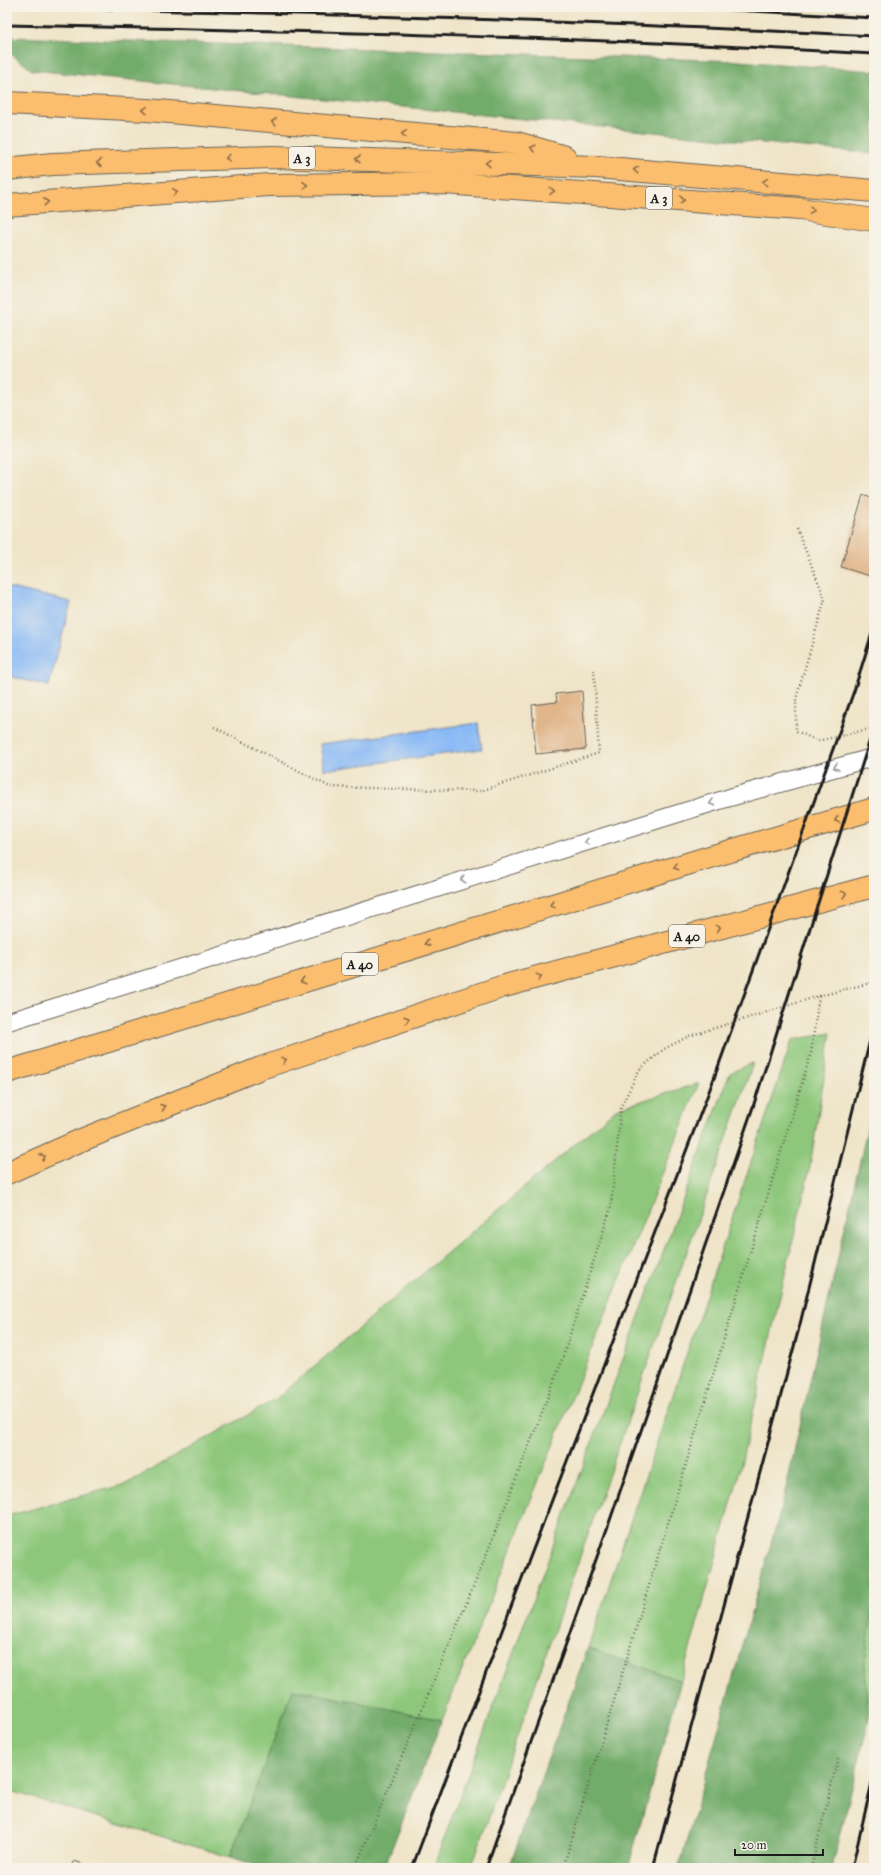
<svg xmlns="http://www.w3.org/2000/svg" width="881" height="1875" font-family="'IM FELL Great Primer',serif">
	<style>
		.green { fill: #8ec77b; stroke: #55724c }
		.forest { fill: #72ac6b; stroke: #476444 }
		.water { fill: #89b9f5; stroke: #526a88 }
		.building { fill: #e0b58a }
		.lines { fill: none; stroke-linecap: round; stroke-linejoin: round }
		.lane-casing { stroke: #666258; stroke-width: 19 }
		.highway-casing { stroke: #666258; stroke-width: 24 }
		.path { stroke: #666258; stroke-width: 2.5; stroke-dasharray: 1 3; stroke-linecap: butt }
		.lane { stroke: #fff; stroke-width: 17 }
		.highway { stroke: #fbbd6e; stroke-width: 22 }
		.rail { stroke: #1c1c1c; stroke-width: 3 }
		.oneway { stroke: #8c6c45 }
		.oneway2 { stroke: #999 }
		.labels { text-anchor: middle; stroke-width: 3; stroke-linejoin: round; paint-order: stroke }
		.shield { fill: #f7f3e8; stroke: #5e5c59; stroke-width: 1 }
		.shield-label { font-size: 13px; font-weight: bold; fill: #1c1c1c }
	</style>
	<rect width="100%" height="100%" fill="#f7f3e8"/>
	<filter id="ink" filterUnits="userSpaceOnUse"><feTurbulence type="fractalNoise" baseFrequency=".025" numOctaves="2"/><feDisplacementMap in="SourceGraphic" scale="8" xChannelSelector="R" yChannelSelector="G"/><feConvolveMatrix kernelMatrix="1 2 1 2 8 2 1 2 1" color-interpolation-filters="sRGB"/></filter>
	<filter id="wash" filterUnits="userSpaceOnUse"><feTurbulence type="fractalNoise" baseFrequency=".012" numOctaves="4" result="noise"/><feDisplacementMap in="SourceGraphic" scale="16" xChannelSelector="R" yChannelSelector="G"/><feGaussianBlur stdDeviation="0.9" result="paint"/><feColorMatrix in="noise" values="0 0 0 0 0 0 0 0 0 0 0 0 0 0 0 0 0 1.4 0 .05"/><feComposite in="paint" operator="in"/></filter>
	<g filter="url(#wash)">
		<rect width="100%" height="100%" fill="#efe4c7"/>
		<g class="green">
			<path d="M831,1033L810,1167L736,1486L681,1681L588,1648L792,1040Z"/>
			<path d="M753,1063L471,1868H433L730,1073Z"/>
			<path d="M699,1083L442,1720L293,1689L230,1857L7,1790V1516L126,1484L276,1399L616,1109Z"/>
			<path d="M874,1096V1135L866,1134Z"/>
			<path d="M874,1596V1690L868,1724L865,1662Z"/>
		</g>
		<g class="forest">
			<path d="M7,37L738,61L874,71V154L32,70L7,51Z"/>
			<path d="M866,1134L874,1135V1596L865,1662L868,1724L832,1868H679L783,1501Z"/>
			<path d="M588,1648L681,1681L628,1868H509Z"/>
			<path d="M293,1689L442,1720L384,1868H266L230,1857Z"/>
		</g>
		<g class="water">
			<path d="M7,587L71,602L49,686L7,676Z"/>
			<path d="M478,723L482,749L324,770L320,744Z"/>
		</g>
		<g id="blocks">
			<g class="building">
				<path d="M863,495L874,499V562L870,576L841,567Z"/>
				<path d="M582,691L586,749L536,754L532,705L557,702L556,694Z"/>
				<path d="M74,1861L87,1865L86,1868H72Z"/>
			</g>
		</g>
	</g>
	<g filter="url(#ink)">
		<use href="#blocks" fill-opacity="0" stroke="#666258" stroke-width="1"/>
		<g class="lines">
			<defs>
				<path id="lane" d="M7,1022L728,798L874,757"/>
				<g id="highway">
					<path d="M7,103L147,110L517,143L565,157"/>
					<path d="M7,169L52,164L273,157L597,167L874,191"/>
					<path d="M7,205L268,185L444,183L800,209L874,220"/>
					<path d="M7,1072L713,856L874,809"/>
					<path d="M7,1173L79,1141L261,1068L501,987L874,886"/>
				</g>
			</defs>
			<use href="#lane" class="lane-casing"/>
			<use href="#highway" class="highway-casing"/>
			<g class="path">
				<path d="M797,529L825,599L796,699V731L818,741L874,728"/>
				<path d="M214,727L330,787L480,791L599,753L594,670"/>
				<path d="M355,1868L480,1571L560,1366L611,1207L621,1107L639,1070L664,1049L689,1036L819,996L874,982"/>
				<path d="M563,1868L811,1053L819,996"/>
				<path d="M811,1868L838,1758"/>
			</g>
			<use href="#lane" class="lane"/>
			<use href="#highway" class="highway"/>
			<g class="rail">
				<path d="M28,7C310,14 592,21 874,36"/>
				<path d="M684,7L874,18"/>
				<path d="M7,25C296,31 585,37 874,54"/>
				<path d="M412,1868L509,1612L713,1081L854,691L874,627"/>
				<path d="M486,1868L608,1526L753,1107L874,727"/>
				<path d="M653,1868L799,1328L874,1024"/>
				<path d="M852,1868L874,1774"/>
			</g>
		</g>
		<defs><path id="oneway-chevron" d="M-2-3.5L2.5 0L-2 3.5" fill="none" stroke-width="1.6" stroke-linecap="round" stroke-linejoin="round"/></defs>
		<g class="oneway">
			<use href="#oneway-chevron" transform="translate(145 110) rotate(-176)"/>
			<use href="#oneway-chevron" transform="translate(274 122) rotate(-175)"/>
			<use href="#oneway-chevron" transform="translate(404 134) rotate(-175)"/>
			<use href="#oneway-chevron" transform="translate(533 148) rotate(-164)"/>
			<use href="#oneway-chevron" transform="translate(228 158) rotate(178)"/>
			<use href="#oneway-chevron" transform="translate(358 159) rotate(-178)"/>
			<use href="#oneway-chevron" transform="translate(99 163) rotate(178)"/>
			<use href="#oneway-chevron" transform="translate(488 163) rotate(-178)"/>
			<use href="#oneway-chevron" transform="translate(636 170) rotate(-175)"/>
			<use href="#oneway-chevron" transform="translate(765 182) rotate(-175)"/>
			<use href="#oneway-chevron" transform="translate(305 185) rotate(-1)"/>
			<use href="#oneway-chevron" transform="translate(552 191) rotate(4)"/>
			<use href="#oneway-chevron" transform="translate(175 192) rotate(-4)"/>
			<use href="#oneway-chevron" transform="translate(682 200) rotate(4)"/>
			<use href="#oneway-chevron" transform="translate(46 202) rotate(-4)"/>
			<use href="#oneway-chevron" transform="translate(812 210) rotate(8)"/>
			<use href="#oneway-chevron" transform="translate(837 820) rotate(164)"/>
			<use href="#oneway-chevron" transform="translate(676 867) rotate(163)"/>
			<use href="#oneway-chevron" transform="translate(844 894) rotate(-15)"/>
			<use href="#oneway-chevron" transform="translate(552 905) rotate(163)"/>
			<use href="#oneway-chevron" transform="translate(718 928) rotate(-15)"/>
			<use href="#oneway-chevron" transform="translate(427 943) rotate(163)"/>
			<use href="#oneway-chevron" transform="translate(539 977) rotate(-15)"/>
			<use href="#oneway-chevron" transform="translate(303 981) rotate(163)"/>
			<use href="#oneway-chevron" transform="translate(407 1019) rotate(-19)"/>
			<use href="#oneway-chevron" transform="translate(284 1060) rotate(-19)"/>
			<use href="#oneway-chevron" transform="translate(163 1107) rotate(-22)"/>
			<use href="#oneway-chevron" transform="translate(43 1157) rotate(-24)"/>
		</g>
		<g class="oneway2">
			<use href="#oneway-chevron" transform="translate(836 767) rotate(164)"/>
			<use href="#oneway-chevron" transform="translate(712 803) rotate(163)"/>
			<use href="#oneway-chevron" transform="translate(587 842) rotate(163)"/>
			<use href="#oneway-chevron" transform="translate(463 880) rotate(163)"/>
		</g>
	</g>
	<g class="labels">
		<g class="shield">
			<rect x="289" y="147" width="26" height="22" rx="3"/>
			<rect x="646" y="187" width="26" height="22" rx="3"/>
			<rect x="669" y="925" width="36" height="22" rx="3"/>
			<rect x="342" y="953" width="36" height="22" rx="3"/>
		</g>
		<g class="shield-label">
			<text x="302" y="163">A 3</text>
			<text x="659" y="203">A 3</text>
			<text x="687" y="941">A 40</text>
			<text x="360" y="969">A 40</text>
		</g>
	</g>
	<rect width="881" height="1875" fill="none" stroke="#f7f3e8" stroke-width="24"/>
	<path d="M735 1849v6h88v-6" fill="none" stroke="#1c1c1c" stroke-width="2"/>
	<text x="741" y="1849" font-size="12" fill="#1c1c1c" stroke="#f7f3e8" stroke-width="3" paint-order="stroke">20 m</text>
</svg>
